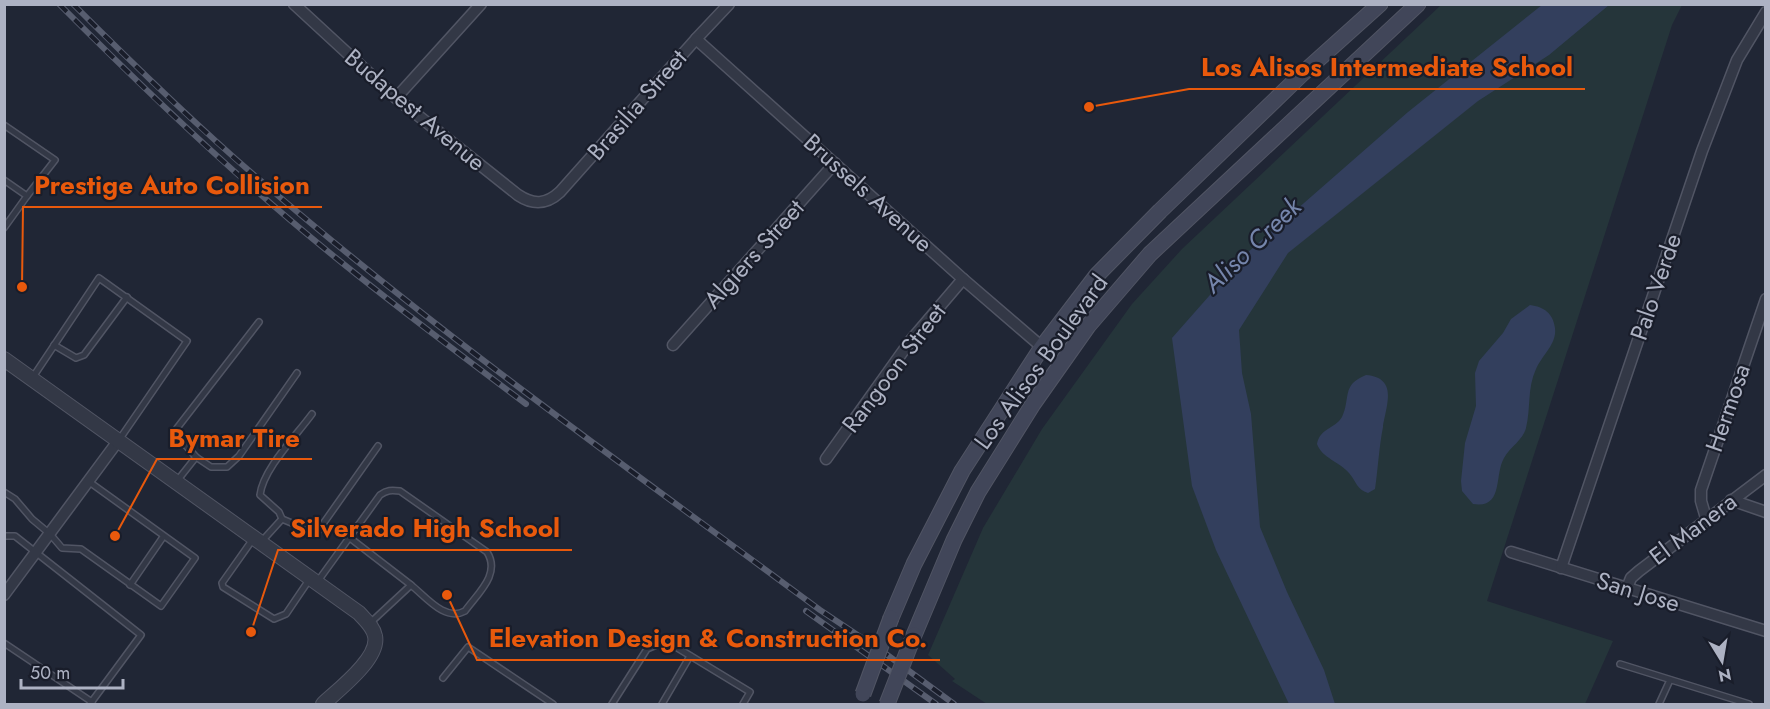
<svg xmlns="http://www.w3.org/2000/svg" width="1770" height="709" font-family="Jost,sans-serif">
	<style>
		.green { fill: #25353a }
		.water { fill: #333f5d }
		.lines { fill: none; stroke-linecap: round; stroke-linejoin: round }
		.service-casing { stroke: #515564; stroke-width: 8 }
		.minor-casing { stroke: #515564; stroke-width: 13 }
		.tertiary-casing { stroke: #515564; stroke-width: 16 }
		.secondary-casing { stroke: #515564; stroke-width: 17 }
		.service { stroke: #333846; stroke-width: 5 }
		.minor { stroke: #333846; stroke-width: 10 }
		.tertiary { stroke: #333846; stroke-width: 14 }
		.secondary { stroke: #414659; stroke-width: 15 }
		.rail-casing { stroke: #575d6f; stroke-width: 6 }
		.rail { stroke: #191d2a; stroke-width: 4; stroke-dasharray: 11; stroke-linecap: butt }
		.secondary-bridge-casing { stroke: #515564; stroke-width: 17; stroke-linecap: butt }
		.secondary-bridge { stroke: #414659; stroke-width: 15 }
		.labels { text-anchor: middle; stroke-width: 4.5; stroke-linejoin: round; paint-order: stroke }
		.street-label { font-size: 24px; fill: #adb2c3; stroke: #191d2a }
		.water-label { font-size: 26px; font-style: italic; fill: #7585ab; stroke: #191d2a }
		.leader { fill: none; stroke: #e8590c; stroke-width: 2 }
		.callout-dot { fill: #e8590c; stroke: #191d2a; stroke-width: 2 }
		.callout-label { font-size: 26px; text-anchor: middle; font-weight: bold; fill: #e8590c; stroke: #191d2a; stroke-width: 4.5; stroke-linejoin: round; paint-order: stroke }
	</style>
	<rect width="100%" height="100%" fill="#202635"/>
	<path class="green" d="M1441,5H1682L1672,25L1487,601L1613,641L1585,704H987L952,681L955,679L928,655L983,528L1042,429L1132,304L1182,249Z"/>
	<g class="water">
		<path d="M1542,5H1609L1549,55L1478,101L1288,253L1239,330L1242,373L1251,414L1260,527L1287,592L1324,670L1335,704H1289L1216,550L1192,486L1172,338L1247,253L1408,112Z"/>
		<path d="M1530,305C1544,307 1553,313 1555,328C1557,344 1542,355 1536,369C1527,388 1531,408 1526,428C1523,440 1510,447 1504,458C1494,475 1504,509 1473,504L1462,491L1461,481L1465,443L1476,406L1475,373L1479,361L1503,333L1511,319Z"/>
		<path d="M1366,375C1399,378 1386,406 1383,427C1379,447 1378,469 1375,489L1368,493C1357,490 1356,481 1349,473C1340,462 1322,458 1317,444C1320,428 1335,429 1342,417C1351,398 1341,385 1366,375Z"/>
	</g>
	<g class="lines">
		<defs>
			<g id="service">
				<path d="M4,125L55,160L27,196"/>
				<path d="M4,180L27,196L4,228"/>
				<path d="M54,345L76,358L84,355L127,297"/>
				<path d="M33,377L99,278L187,341L119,440"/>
				<path d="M196,457L211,467H227L239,456L297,373"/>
				<path d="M177,481L196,457L174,432L259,322"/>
				<path d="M4,492L15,499L32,519L50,534L62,548L81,549L161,606L195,558L88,481"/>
				<path d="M282,519L279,512L260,495C263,469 296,436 312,414"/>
				<path d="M4,536H15L141,635L90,704"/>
				<path d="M350,538L411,585"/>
				<path d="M253,539L222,583L223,587L274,619L286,614L309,580"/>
				<path d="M262,541L282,519L294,524L310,534L318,531L378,446"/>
				<path d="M318,581L380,495C387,490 391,490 400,491L487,552C501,574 478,593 465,611C445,622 426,597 411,585L369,624"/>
				<path d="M130,585L163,537"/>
				<path d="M4,643L92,702"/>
				<path d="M1620,664L1749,704"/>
				<path d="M443,678L468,647L553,704"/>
				<path d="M612,704L647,649L666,641L750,692L743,704"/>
				<path d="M662,704L690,656"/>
				<path d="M1659,704L1670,680"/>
			</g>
			<g id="minor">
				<path d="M294,4L396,98L518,195C533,205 546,205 560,192L696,39L729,4"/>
				<path d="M696,39L963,279L1042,347"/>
				<path d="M396,98L481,4"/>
				<path d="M673,345L835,163"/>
				<path d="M826,459L911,340L963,279"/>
				<path d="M1731,500L1766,512"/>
				<path d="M1706,518L1701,501V490L1766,299"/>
				<path d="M1511,552L1766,631"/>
				<path d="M1561,568L1702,151L1737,60L1766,12"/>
				<path d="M1627,588L1631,578L1639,571L1766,475"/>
				<path d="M4,595L118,441"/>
			</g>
			<path id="tertiary" d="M4,359L359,613C365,620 373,626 375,636C380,658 338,690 323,704"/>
			<g id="secondary">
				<path d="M891,618L914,564L962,471L1042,347L1097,275L1160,211L1302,74L1380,4"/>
				<path d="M914,635L954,540L978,492L1033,404L1088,326L1150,254L1418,4"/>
			</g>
		</defs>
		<use href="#service" class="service-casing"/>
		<use href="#minor" class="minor-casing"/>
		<use href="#tertiary" class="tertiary-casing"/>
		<use href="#secondary" class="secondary-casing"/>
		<use href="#service" class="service"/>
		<use href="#minor" class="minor"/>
		<use href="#tertiary" class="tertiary"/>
		<use href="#secondary" class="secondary"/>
		<defs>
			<g id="rail">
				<path d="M59,4C129,74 200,143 275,207C356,277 441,340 526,404"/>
				<path d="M73,4C141,72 209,138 282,199C454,345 639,476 820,610L886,654L954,704"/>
				<path d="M806,611L936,704"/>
			</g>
		</defs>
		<use href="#rail" class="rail-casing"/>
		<use href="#rail" class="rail"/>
		<defs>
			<g id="secondary-bridge">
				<path d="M863,694L891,618"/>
				<path d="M887,704L914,635"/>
			</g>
		</defs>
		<use href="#secondary-bridge" class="secondary-bridge-casing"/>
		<use href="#secondary-bridge" class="secondary-bridge"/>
	</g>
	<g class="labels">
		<g class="street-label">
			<text transform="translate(637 105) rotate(-49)" y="8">Brasilia Street</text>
			<text transform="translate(415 110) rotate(40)" y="8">Budapest Avenue</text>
			<text transform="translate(868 193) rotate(42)" y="8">Brussels Avenue</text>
			<text transform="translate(754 254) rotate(-48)" y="8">Algiers Street</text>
			<text transform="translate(1656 287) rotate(-71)" y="8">Palo Verde</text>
			<text transform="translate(1041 362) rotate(-54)" y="8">Los Alisos Boulevard</text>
			<text transform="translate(894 368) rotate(-53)" y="8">Rangoon Street</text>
			<text transform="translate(1728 408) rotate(-71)" y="8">Hermosa</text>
			<text transform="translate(1693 529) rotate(-37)" y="8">El Manera</text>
			<text transform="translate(1638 592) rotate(17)" y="8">San Jose</text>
		</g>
		<g class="water-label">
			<text transform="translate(1252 245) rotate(-44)" y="9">Aliso Creek</text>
		</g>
	</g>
	<path class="leader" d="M1089 107L1189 89H1585M22 287L23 207H322M115 536L157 459H312M251 632L278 550H572M447 595L477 660H940"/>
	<g class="callout-dot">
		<circle cx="1089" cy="107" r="6"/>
		<circle cx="22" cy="287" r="6"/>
		<circle cx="115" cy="536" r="6"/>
		<circle cx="251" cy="632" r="6"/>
		<circle cx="447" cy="595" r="6"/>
	</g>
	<g class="callout-label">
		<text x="1387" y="76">Los Alisos Intermediate School</text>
		<text x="172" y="194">Prestige Auto Collision</text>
		<text x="234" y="447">Bymar Tire</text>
		<text x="425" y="537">Silverado High School</text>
		<text x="708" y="647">Elevation Design &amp; Construction Co.</text>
	</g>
	<rect width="1770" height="709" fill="none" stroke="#adb2c3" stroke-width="12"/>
	<g transform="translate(1722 661) rotate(169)" stroke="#191d2a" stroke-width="4.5" paint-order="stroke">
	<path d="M0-4.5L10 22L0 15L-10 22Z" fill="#adb2c3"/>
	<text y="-9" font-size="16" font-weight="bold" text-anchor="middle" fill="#adb2c3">N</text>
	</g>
	<path d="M21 679v9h102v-9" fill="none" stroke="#adb2c3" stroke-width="3"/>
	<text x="30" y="679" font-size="18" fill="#adb2c3" stroke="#191d2a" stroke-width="4.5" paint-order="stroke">50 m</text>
</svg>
